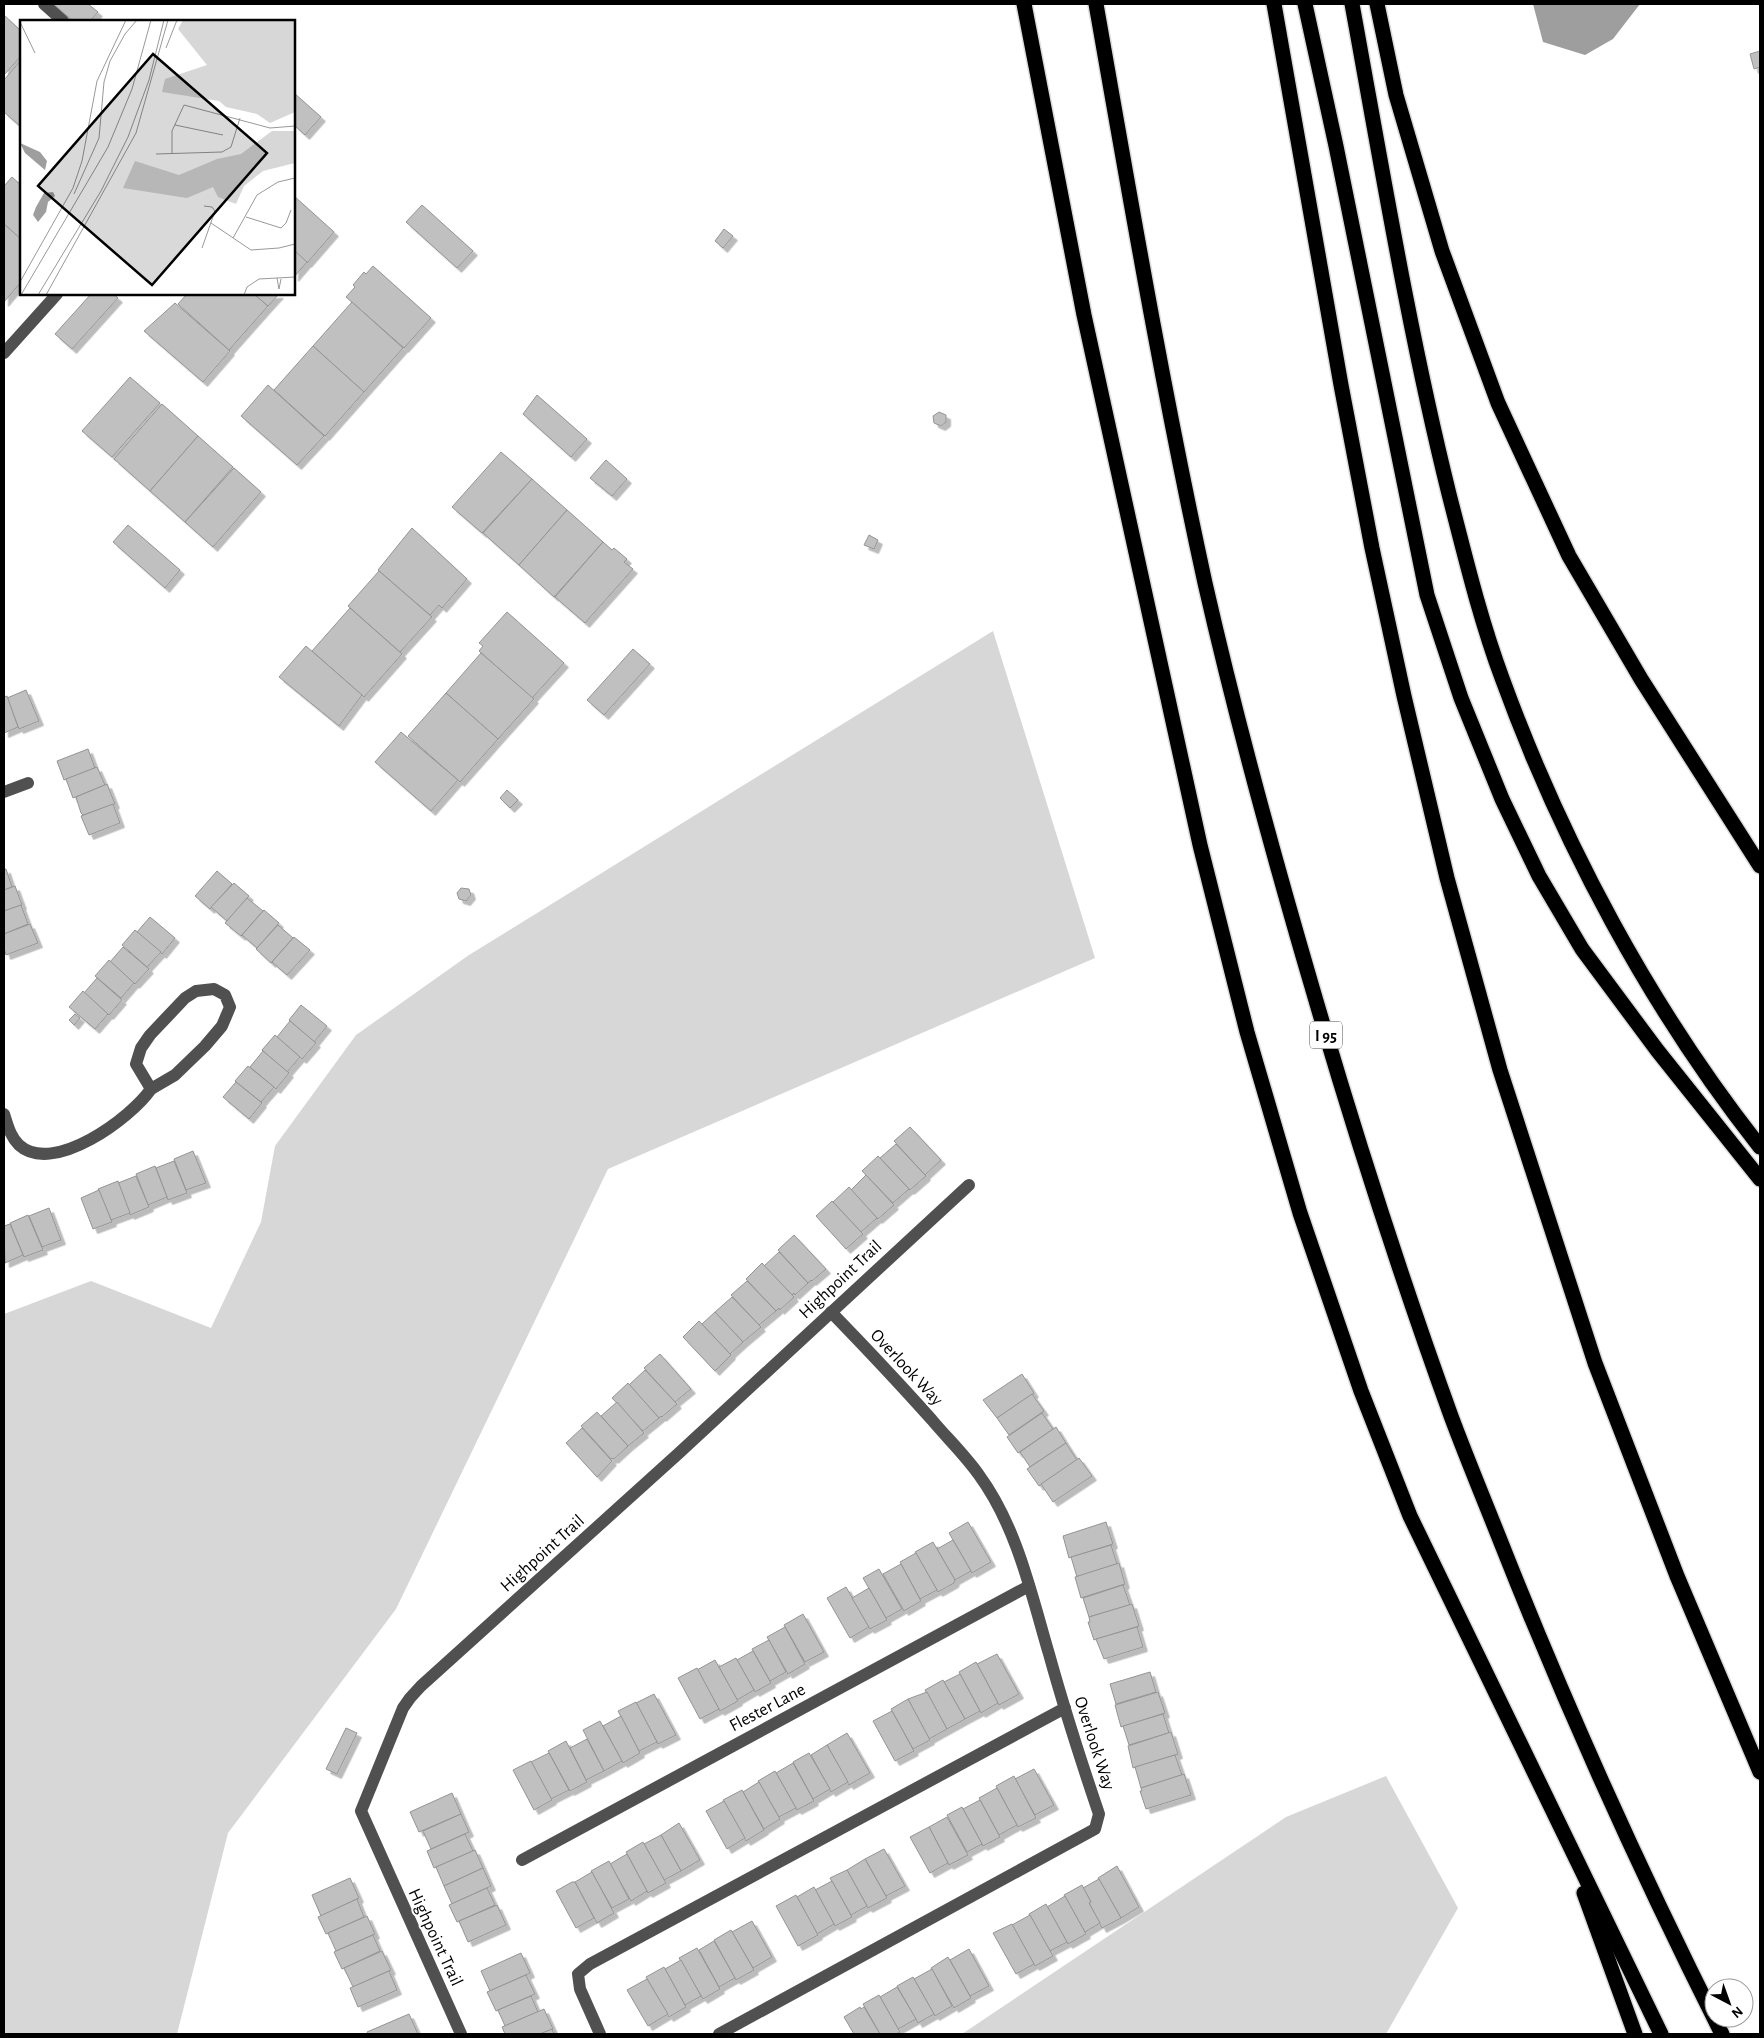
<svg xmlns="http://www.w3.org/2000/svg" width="1764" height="2038" font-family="'Alegreya Sans',sans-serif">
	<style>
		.green { fill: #d7d7d7 }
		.water { fill: #9e9e9e }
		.building { fill: #c0c0c0; stroke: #949494; filter: url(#shadow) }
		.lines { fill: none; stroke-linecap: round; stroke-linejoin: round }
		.highway-casing { stroke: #dbdbdb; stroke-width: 18 }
		.minor { stroke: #505050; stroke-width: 12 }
		.highway { stroke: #000; stroke-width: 15 }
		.labels { text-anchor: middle; stroke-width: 4; stroke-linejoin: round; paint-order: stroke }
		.shield { fill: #fff; stroke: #4c4c4c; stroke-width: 1 }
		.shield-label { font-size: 16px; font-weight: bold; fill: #000 }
		.street-label { font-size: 18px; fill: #000; stroke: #fff }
		.inset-road { fill: none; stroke: #999; stroke-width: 1 }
		.view { fill: #000; fill-opacity: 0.15; stroke: #000; stroke-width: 2.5 }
		.inset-edge { fill: none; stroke: #000; stroke-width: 2.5 }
	</style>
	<defs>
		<filter id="shadow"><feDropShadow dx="4.5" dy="4.5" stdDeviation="0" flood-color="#0004"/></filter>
	</defs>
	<rect width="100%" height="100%" fill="#fff"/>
	<g class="green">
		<path d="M993,631L1095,958L608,1169L396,1609L228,1833L177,2034H4V1314L91,1281L211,1328L261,1222L275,1146L356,1035L469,955Z"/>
		<path d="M1386,1776L1458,1908L1386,2034H962L1286,1817Z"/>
	</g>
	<path class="water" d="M1533,4H1640L1613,39L1585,55L1543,42Z"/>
	<g class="building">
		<path d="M53,4H88L98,12L90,21H73Z"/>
		<path d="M4,15L21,31V56L4,75Z"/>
		<path d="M1760,51V67L1754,69L1750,54Z"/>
		<path d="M21,60V127L4,112V80Z"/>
		<path d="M294,93L321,117L305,135L294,125Z"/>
		<path d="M12,177L21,185V240L4,224V184L5,185Z"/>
		<path d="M294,196L334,232L307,263L294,251Z"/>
		<path d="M422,205L473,251L457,268L406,222Z"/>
		<path d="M4,224L21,239V282L4,302Z"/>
		<path d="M724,229L733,236L723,248L715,241Z"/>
		<path d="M294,250L307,262L294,277Z"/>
		<path d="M373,266L431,318L404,348L346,297L355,287L353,285L364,272L366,274Z"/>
		<path d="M91,294H113L118,298L72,349L55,334Z"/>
		<path d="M187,294H254L268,306L229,350L178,304Z"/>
		<path d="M254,294H279L268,306Z"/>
		<path d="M352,302L403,348L364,392L313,346Z"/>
		<path d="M175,303L230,351L203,382L144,331Z"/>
		<path d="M313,346L364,392L325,436L274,390Z"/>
		<path d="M130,377L160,403L112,457L82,431Z"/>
		<path d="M268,385L324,436L297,465L241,416Z"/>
		<path d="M537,395L587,439L571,457L523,414Z"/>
		<path d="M162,404L198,436L150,491L114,459Z"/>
		<path d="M939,412L946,415V422L941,426L934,423L933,416Z"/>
		<path d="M198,436L233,467L185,522L150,491Z"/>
		<path d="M501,452L532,479L482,533L452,507Z"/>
		<path d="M606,460L627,479L612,496L590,478Z"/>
		<path d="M234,468L261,492L213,547L185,522Z"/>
		<path d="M532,479L567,510L519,565L483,533Z"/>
		<path d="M567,510L603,542L554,597L519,565Z"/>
		<path d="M128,525L180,570L165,588L113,542Z"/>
		<path d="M412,528L467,579L442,608L439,605L430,615L378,570Z"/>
		<path d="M869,535L878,540L874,549L864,545Z"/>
		<path d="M603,542L612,550L614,548L627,559L624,562L633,569L585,623L555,597Z"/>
		<path d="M379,571L432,617L400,652L348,606Z"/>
		<path d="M350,608L402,654L364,697L312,651Z"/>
		<path d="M507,612L564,663L532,698L479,651L483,646L479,643Z"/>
		<path d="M306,646L362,695L339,726L279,677Z"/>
		<path d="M633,649L650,664L604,715L587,700Z"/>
		<path d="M481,653L534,699L498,739L446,693Z"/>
		<path d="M26,690L39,721L19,729L7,698Z"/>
		<path d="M446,693L498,739L460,782L408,736Z"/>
		<path d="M7,696L18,727L4,733V697Z"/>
		<path d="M401,732L458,780L431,811L375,762Z"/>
		<path d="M88,749L95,768L64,780L57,761Z"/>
		<path d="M97,767L105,785L73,798L66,779Z"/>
		<path d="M107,784L115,804L83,815L81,813L76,797Z"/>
		<path d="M507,790L518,800L510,808L500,798Z"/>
		<path d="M113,804L120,823L89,835L81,816Z"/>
		<path d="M4,869H6L12,887L4,890Z"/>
		<path d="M217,871L232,884L210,909L195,896Z"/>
		<path d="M234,883L249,896L227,921L211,907Z"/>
		<path d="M15,886L22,905L4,911V890Z"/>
		<path d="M461,888L469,889L471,895L466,901L459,899L457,893Z"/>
		<path d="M247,898L263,911L241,936L225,923Z"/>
		<path d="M21,905L28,924L4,934V911Z"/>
		<path d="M264,910L279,923L257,948L242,935Z"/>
		<path d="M150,917L175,938L162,954L137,932Z"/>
		<path d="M30,924L38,943L6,955L4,948V934Z"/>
		<path d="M278,925L293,938L271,963L256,949Z"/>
		<path d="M135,930L161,952L147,967L122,945Z"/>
		<path d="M294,937L310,950L287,975L272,962Z"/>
		<path d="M123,947L149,969L135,984L110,962Z"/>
		<path d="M109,960L134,983L121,998L95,976Z"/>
		<path d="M97,978L122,1000L109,1015L84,993Z"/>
		<path d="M83,991L108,1014L95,1029L69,1007Z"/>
		<path d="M301,1005L327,1026L314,1042L289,1020Z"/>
		<path d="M75,1014L80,1018L74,1025L69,1020Z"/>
		<path d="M290,1021L316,1043L302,1059L277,1037Z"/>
		<path d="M275,1035L300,1057L287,1072L262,1050Z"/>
		<path d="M263,1051L289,1073L276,1089L250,1067Z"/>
		<path d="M248,1066L274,1087L261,1102L235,1081Z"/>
		<path d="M236,1082L262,1103L249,1119L223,1097Z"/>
		<path d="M910,1127L941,1160L925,1175L894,1141Z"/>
		<path d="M896,1144L926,1176L910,1190L880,1158Z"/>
		<path d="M193,1151L206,1183L186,1190L174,1159Z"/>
		<path d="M878,1156L909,1189L893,1203L862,1171Z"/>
		<path d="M174,1161L187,1193L168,1200L156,1168Z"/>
		<path d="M155,1166L167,1197L148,1205L136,1174Z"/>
		<path d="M866,1175L894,1205L878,1219L851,1190Z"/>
		<path d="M136,1176L149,1207L130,1215L118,1183Z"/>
		<path d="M118,1181L130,1213L111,1220L98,1189Z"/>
		<path d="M849,1187L877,1218L861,1232L833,1202Z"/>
		<path d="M99,1190L112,1222L93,1229L81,1198Z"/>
		<path d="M832,1201L863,1234L846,1249L816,1216Z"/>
		<path d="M49,1208L61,1240L42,1247L29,1216Z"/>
		<path d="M28,1215L43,1250L24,1257L10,1223Z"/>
		<path d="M10,1224L23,1255L5,1263L4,1226Z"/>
		<path d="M794,1235L826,1269L812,1281L811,1280L808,1283L778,1250Z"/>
		<path d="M779,1252L808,1283L795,1295L794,1293L792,1295L764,1266Z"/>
		<path d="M762,1263L794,1297L780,1310L779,1308L776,1311L746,1279Z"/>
		<path d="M747,1281L776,1311L759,1325L731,1295Z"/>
		<path d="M732,1297L761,1327L743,1342L715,1312Z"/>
		<path d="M715,1312L743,1342L730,1354L702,1324Z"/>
		<path d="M699,1321L731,1355L715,1371L683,1337Z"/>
		<path d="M660,1354L691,1389L675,1402L644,1368Z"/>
		<path d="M645,1370L677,1404L662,1417L661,1416L659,1418L629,1385Z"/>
		<path d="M1022,1374L1034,1393L997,1418L983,1400Z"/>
		<path d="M628,1383L659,1418L643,1431L612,1398Z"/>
		<path d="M1032,1394L1044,1411L1009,1435L997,1418Z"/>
		<path d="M617,1402L644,1433L628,1446L601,1416Z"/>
		<path d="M597,1412L628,1446L614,1459L613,1458L611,1459L581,1426Z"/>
		<path d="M1042,1413L1053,1429L1018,1453L1007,1437Z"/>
		<path d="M1056,1427L1066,1443L1030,1467L1020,1452Z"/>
		<path d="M582,1428L612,1461L597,1477L566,1443Z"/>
		<path d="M1066,1443L1077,1460L1039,1486L1027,1469Z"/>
		<path d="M1079,1458L1092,1476L1053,1502L1041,1484Z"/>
		<path d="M968,1522L991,1562L972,1573L949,1533Z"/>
		<path d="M1106,1522L1113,1544L1069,1558L1063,1536Z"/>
		<path d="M953,1540L971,1571L955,1580L937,1549Z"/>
		<path d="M933,1542L955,1580L954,1583L938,1592L915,1552Z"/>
		<path d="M1111,1545L1117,1564L1077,1577L1071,1557Z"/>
		<path d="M916,1553L937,1590L920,1599L900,1562Z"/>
		<path d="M1119,1563L1125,1584L1081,1598L1075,1577Z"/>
		<path d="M901,1564L921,1601L904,1611L883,1574Z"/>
		<path d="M879,1569L902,1609L886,1618L863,1578Z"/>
		<path d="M1123,1585L1130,1605L1089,1617L1083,1598Z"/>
		<path d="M846,1587L869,1627L850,1638L827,1598Z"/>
		<path d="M869,1588L887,1620L870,1629L852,1598Z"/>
		<path d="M1132,1604L1139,1626L1094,1640L1088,1622H1090L1089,1617Z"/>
		<path d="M803,1614L824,1652L805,1662L784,1625Z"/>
		<path d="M785,1627L805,1664L788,1674L767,1637Z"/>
		<path d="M1137,1627L1143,1647L1104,1659L1096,1639Z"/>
		<path d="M769,1640L786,1672L770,1681L752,1649Z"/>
		<path d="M753,1651L771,1683L755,1692L737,1660Z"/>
		<path d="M997,1654L1019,1694L999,1705L977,1664Z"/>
		<path d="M736,1658L754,1690L737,1700L719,1667Z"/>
		<path d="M715,1660L738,1701L720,1711L697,1670Z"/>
		<path d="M976,1662L998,1703L981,1713L959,1672Z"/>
		<path d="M697,1668L719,1709L700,1719L678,1678Z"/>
		<path d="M1150,1672L1156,1692L1116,1704L1110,1684Z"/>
		<path d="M960,1674L980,1711L965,1719L944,1682Z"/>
		<path d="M943,1680L965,1719L947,1729L925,1690Z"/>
		<path d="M927,1692L947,1729L929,1739L908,1699Z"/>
		<path d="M1158,1692L1165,1713L1121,1727L1115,1705Z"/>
		<path d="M654,1694L676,1735L658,1744L636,1703Z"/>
		<path d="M908,1699L930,1740L913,1749L891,1709Z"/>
		<path d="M636,1702L657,1742L639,1751L618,1711Z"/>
		<path d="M892,1711L914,1751L895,1761L873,1721Z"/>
		<path d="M1163,1714L1169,1733L1129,1745L1123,1726Z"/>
		<path d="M621,1716L640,1753L623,1763L603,1726Z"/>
		<path d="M600,1721L622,1761L604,1771L583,1730Z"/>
		<path d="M346,1728L357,1733L337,1774L326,1769Z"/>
		<path d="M1171,1732L1178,1754L1133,1768L1128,1746Z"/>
		<path d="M847,1733L870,1773L849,1785L827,1745Z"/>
		<path d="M587,1739L604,1771L586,1780L570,1748Z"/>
		<path d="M566,1741L587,1782L570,1791L548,1751Z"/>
		<path d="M827,1745L848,1782L831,1792L811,1755Z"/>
		<path d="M549,1753L569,1790L551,1799L531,1762Z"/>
		<path d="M809,1753L830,1789L813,1799L793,1762Z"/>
		<path d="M1175,1755L1182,1775L1141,1788L1135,1767Z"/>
		<path d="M531,1761L552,1800L534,1810L513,1770Z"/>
		<path d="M793,1763L814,1801L797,1810L776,1773Z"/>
		<path d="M1034,1769L1054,1805L1035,1815L1015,1779Z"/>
		<path d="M775,1771L796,1808L779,1817L758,1781Z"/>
		<path d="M1184,1774L1191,1795L1146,1809L1140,1791H1142L1141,1788Z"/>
		<path d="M1014,1776L1036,1818L1018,1827L996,1786Z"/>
		<path d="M759,1782L780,1819L764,1829L743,1792Z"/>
		<path d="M997,1788L1017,1825L999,1835L979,1798Z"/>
		<path d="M742,1790L764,1830L746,1841L723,1800Z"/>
		<path d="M452,1793L461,1814L419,1832L410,1812Z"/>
		<path d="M980,1800L1000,1837L983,1846L963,1809Z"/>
		<path d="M724,1801L745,1838L727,1849L706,1811Z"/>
		<path d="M962,1807L982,1844L967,1852L947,1815Z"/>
		<path d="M461,1814L469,1832L431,1849L423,1831Z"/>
		<path d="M947,1817L968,1855L949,1865L929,1827Z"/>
		<path d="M679,1823L700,1860L681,1871L661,1835Z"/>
		<path d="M929,1827L948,1863L930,1873L910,1837Z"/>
		<path d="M465,1834L473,1851L434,1868L427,1851Z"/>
		<path d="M661,1835L681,1871L664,1880L644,1844Z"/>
		<path d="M643,1842L666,1883L648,1893L626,1852Z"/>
		<path d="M884,1849L905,1886L886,1896L865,1859Z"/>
		<path d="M475,1850L483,1868L444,1886L436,1867Z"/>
		<path d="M627,1854L647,1891L631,1901L610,1864Z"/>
		<path d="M865,1859L887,1898L868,1908L847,1870Z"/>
		<path d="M609,1861L629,1899L612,1908L591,1871Z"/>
		<path d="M1117,1866L1139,1907L1121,1918L1098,1878Z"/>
		<path d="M483,1868L491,1886L452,1904L444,1886Z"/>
		<path d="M847,1870L867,1906L851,1915L830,1878Z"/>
		<path d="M592,1872L614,1913L597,1923L575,1882Z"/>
		<path d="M350,1878L359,1898L321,1916L312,1895Z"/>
		<path d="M1099,1879L1121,1918L1102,1928L1089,1903L1091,1902L1083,1888Z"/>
		<path d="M832,1881L852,1917L835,1926L815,1890Z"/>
		<path d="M572,1882H575L594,1918L576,1928L556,1891Z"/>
		<path d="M1082,1885L1091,1902L1089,1903L1100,1923L1085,1932L1064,1895Z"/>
		<path d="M814,1887L834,1924L817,1934L797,1897Z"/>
		<path d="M487,1888L495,1905L457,1922L449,1905Z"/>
		<path d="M796,1895L818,1935L798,1946L776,1906Z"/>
		<path d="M1065,1896L1086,1934L1068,1944L1047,1907Z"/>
		<path d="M357,1899L364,1917L326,1934L318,1917Z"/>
		<path d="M1046,1904L1067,1942L1050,1951L1029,1914Z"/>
		<path d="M497,1905L506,1925L468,1942L459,1921Z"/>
		<path d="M1030,1915L1053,1956L1035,1966L1012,1925Z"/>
		<path d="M367,1916L375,1934L336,1951L328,1933Z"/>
		<path d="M752,1921L772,1957L753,1968L732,1932Z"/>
		<path d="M1012,1924L1034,1964L1016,1974L993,1933Z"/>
		<path d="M731,1930L754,1970L736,1980L714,1940Z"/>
		<path d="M373,1935L380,1951L342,1969L334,1952Z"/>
		<path d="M714,1941L735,1978L719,1987L699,1950Z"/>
		<path d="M697,1948L720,1989L703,1999L679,1958Z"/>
		<path d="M969,1949L989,1986L970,1996L950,1960Z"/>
		<path d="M382,1951L391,1970L353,1987L344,1968Z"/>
		<path d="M521,1953L530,1973L490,1991L481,1971Z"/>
		<path d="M948,1957L971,1998L954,2008L931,1968Z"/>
		<path d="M681,1960L701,1996L685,2005L665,1969Z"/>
		<path d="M664,1967L686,2007L669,2017L646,1977Z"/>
		<path d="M932,1969L952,2006L935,2016L914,1979Z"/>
		<path d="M389,1971L397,1990L358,2007L350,1988Z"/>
		<path d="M526,1975L535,1994L496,2011L487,1992Z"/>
		<path d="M913,1977L934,2014L918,2023L897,1986Z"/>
		<path d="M647,1979L668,2014L648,2026L627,1990Z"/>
		<path d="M897,1987L916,2019L898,2029L880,1997Z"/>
		<path d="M879,1995L900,2032L896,2034H880L863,2004Z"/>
		<path d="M531,1996L538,2012L505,2026L498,2010Z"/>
		<path d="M860,2007L861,2009L864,2007L880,2034H854L844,2017Z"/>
		<path d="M544,2009L553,2029L540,2034H505L502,2027Z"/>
		<path d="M409,2014L418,2034H368L367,2032Z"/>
		<path d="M552,2029L554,2034H540Z"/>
	</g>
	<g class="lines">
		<defs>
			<g id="highway">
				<path d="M1024,4L1084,315L1200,845L1247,1032L1300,1213L1361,1391L1410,1516L1661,2034"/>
				<path d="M1096,4C1130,197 1163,391 1205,583C1236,719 1273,854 1312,987C1354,1131 1400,1275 1451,1416C1467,1459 1485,1502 1502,1545C1568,1712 1642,1875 1722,2034"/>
				<path d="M1274,4L1341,385L1372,548L1404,696L1447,878L1500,1070L1595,1363L1677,1576L1760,1772"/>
				<path d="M1305,4L1336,146L1427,595L1461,698L1502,799L1539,876L1582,949L1657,1050L1760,1179"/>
				<path d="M1352,4C1382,168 1409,333 1449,494C1465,556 1480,619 1502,678C1562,843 1651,1009 1760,1147"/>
				<path d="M1377,4L1396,95L1442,251L1498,403L1569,556L1641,679L1760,866"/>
				<path d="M1584,1893L1635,2034"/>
			</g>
		</defs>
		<use href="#highway" class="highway-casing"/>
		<g class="minor">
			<path d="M44,4L63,21"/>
			<path d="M4,353L57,294"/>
			<path d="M4,792L28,783"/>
			<path d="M214,989L225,995L230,1007L222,1026L205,1046L175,1075L151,1089L136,1064L141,1048L150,1035L185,998L196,991Z"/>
			<path d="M4,1114C8,1126 10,1136 19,1145C53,1176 131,1118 151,1089"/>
			<path d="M522,1860L1029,1586"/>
			<path d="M461,2034L361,1811L403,1708L410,1698L421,1686L679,1453L969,1185"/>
			<path d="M600,2034L580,1989L578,1974L590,1964L1065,1708"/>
			<path d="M719,2034L1095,1829L1099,1814C1081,1761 1064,1708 1049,1654C1031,1593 1017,1527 979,1475C965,1455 947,1438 932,1420C899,1383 865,1347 831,1312"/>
		</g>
		<use href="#highway" class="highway"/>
	</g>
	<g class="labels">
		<rect class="shield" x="1310" y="1021.5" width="32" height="27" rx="4"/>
		<g class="shield-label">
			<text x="1326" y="1041">I 95</text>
		</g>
		<g class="street-label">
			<text transform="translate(840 1279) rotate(-43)" y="6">Highpoint Trail</text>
			<text transform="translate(907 1367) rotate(47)" y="6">Overlook Way</text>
			<text transform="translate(542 1553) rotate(-42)" y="6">Highpoint Trail</text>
			<text transform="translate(767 1707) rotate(-28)" y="6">Flester Lane</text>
			<text transform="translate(1095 1743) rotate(72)" y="6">Overlook Way</text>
			<text transform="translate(436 1937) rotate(65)" y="6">Highpoint Trail</text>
		</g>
	</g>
	<g transform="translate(20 20)">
		<rect width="275" height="275" fill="#fff"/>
		<path d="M163,0H275V92L250,103L237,94L206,87L199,81L142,72L145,59L187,45L158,9ZM252,111H275V143L243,151L224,166L216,184L198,177L193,167L167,178L103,168L115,141L159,155L197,139L221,134Z" fill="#d7d7d7"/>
		<path d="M0,123L20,132L27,141L25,150L5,133ZM33,172L35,176L28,182L26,192L18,202L13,195L16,187L24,173Z" fill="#9e9e9e"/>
		<path class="inset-road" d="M0,2L15,33M146,28L157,0M155,105L203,115M152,133V111L164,85L250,108L275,106M136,134L202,132L211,127L220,98M54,174L79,118L84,62L90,41L105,14L117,0M226,197L261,208L266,203L271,190M191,203L231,230L259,228L275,224M213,218L237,175L258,162L275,158M182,228L195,191L192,187L184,186M257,258L259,269L261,259M0,262L53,168L62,141L77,61L106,0M1,275L88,127L112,69L131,0M18,275L81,171L108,117L129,60L144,0M26,275L116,113L148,0M224,275L227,267L239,259L275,257"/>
		<path class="view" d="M133,34L247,133L132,265L18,166Z"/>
		<rect width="275" height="275" class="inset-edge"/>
	</g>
	<rect width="1764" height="2038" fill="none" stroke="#000000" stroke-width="10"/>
	<g transform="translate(1729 2003) rotate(139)"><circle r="24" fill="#ffffff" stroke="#999999"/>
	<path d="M0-4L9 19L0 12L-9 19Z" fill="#000000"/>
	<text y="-8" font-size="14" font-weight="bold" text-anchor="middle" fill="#000000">N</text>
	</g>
</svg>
